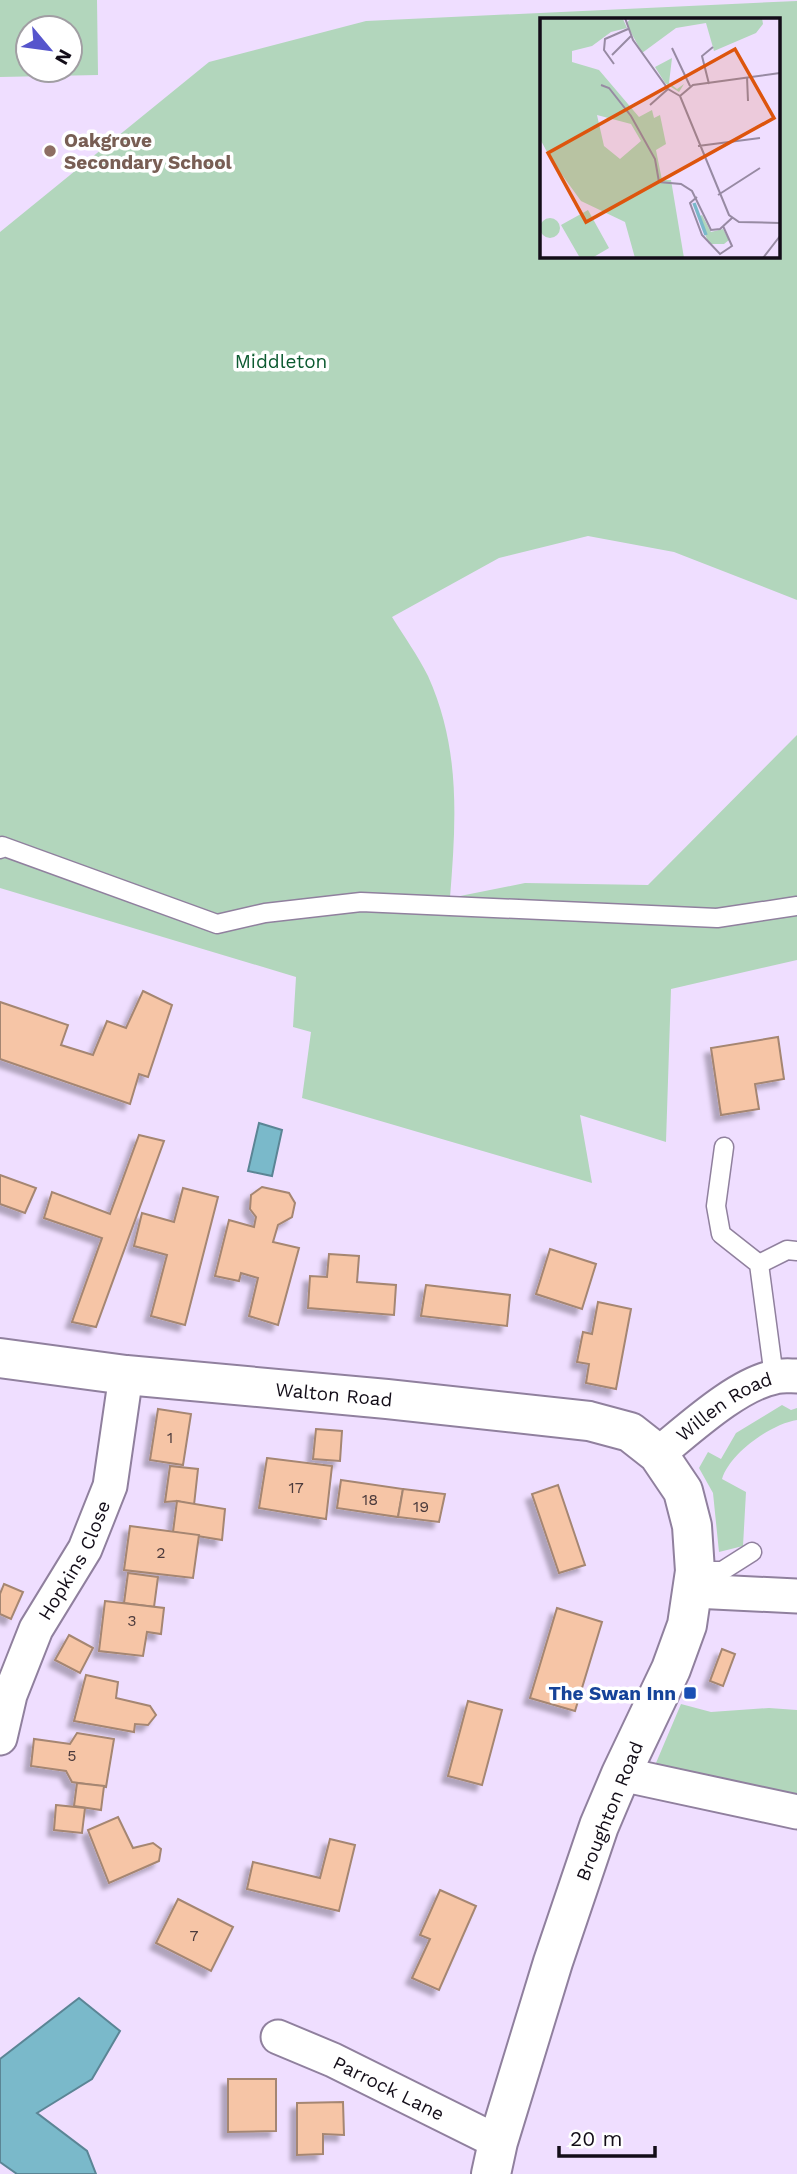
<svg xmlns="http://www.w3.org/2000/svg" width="797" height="2174" font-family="'Work Sans',sans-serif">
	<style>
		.green { fill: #b2d6bc; fill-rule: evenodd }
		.water { fill: #7ab9ca; stroke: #5b8595; stroke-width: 2 }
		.building { fill: #f6c5a6; stroke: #a58672; stroke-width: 2; filter: url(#shadow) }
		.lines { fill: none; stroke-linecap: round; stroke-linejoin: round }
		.service-casing { stroke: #90809e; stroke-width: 21 }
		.minor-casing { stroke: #90809e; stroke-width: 37 }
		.tertiary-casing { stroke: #90809e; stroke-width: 42 }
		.service { stroke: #fff; stroke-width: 18 }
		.minor { stroke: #fff; stroke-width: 33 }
		.tertiary { stroke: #fff; stroke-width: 38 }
		.education-dot { fill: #8d6e63; stroke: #fff; stroke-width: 2.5 }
		.transit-dot { fill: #1a4fb4; stroke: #fff; stroke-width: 2.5 }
		.labels { text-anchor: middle; stroke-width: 7; stroke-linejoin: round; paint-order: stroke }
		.number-label { font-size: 16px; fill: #4c3b3c }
		.education-label { font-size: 19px; font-weight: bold; fill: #785e54; stroke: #fff; text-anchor: start }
		.park-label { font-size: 19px; fill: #0c5a30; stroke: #fff }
		.street-label { font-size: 19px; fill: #130d18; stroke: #fff }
		.transit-label { font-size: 19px; font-weight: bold; fill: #164399; stroke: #fff; text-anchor: end }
		.inset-river { fill: none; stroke: #7ab9ca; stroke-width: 3.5 }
		.inset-road { fill: none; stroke: #978aa3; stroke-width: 2 }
		.view { fill: #dd550d; fill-opacity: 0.15; stroke: #dd550d; stroke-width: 3.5 }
		.inset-edge { fill: none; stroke: #130d18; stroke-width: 3.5 }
	</style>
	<defs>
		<filter id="shadow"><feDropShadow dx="-6" dy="6" stdDeviation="2" flood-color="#0004"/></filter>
	</defs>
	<rect width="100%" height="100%" fill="#efdeff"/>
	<g class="green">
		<path d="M0,0H97L98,75L0,77ZM28,28H70V70H28Z"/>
		<path d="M797,1V600L674,552L588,536L499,558L392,617C404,636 418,656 428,676C461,749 456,822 450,898L525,883L648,885L797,735V960L671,989L666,1142L580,1115L592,1183L302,1098L311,1032L293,1027L296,977L0,888V232L209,62L366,21ZM542,19H778V256H542Z"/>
		<path d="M782,1405L791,1410L797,1408V1420C771,1424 730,1453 722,1479L746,1492L743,1546L719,1552L713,1493L699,1468L708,1452L721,1459L736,1433Z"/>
		<path d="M681,1704L711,1712L769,1708L797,1710V1805L653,1770Z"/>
	</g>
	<g class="water">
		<path d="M259,1123L282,1130L272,1176L248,1171Z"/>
		<path d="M79,1998L120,2031L92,2079L37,2113L87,2151L96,2174H17L0,2162V2059Z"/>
	</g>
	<g class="building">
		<path d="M143,991L172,1005L148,1077L139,1074L130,1104L0,1059V1002L68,1025L61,1045L93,1055L107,1021L126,1028Z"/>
		<path d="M778,1037L784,1079L755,1084L759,1109L721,1115L711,1048Z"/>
		<path d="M139,1135L164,1141L96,1327L72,1322L102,1238L44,1218L52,1192L110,1214Z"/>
		<path d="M0,1175L36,1188L25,1213L0,1204Z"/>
		<path d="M262,1187L289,1193L295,1203L292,1217L278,1225L273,1242L299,1248L278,1325L249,1316L258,1278L241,1273L239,1281L215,1276L229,1220L254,1227L256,1217L250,1209L251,1195Z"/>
		<path d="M183,1188L218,1197L185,1325L151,1316L167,1255L134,1246L142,1213L174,1222Z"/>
		<path d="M550,1249L596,1264L582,1309L536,1294Z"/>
		<path d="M329,1254L359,1256L357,1282L396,1285L394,1315L308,1308L310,1276L327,1277Z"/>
		<path d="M426,1285L510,1295L507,1326L421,1316Z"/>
		<path d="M598,1302L631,1309L616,1389L586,1383L589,1364L577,1362L583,1332L592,1334Z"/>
		<path d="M158,1409L191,1414L183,1465L150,1460Z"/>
		<path d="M316,1429L342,1431L340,1461L313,1459Z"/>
		<path d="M267,1458L332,1466L326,1519L259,1508Z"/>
		<path d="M170,1466L198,1469L194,1505L177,1501L165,1502Z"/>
		<path d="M341,1480L403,1489L398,1517L337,1508Z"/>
		<path d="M558,1485L585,1565L559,1573L532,1494Z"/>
		<path d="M403,1489L445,1494L439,1522L398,1517Z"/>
		<path d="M177,1501L225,1509L222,1540L173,1532Z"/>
		<path d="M130,1526L199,1535L193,1578L124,1570Z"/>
		<path d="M128,1573L158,1577L154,1607L124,1603Z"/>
		<path d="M4,1584L23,1592L11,1619L0,1614V1594Z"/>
		<path d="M105,1601L164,1608L161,1634L147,1632L143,1656L99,1651Z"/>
		<path d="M557,1608L602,1622L575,1711L530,1698Z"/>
		<path d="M69,1635L93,1648L80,1673L55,1660Z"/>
		<path d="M722,1649L735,1654L723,1686L710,1681Z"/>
		<path d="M86,1675L118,1682L116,1698L150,1706L156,1715L148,1725L135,1724L134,1732L74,1721Z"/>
		<path d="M468,1701L502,1710L482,1785L448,1776Z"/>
		<path d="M77,1733L114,1739L106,1787L72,1782L66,1771L31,1766L34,1739L70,1744Z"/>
		<path d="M77,1783L104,1786L101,1810L74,1806Z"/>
		<path d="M56,1805L85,1808L82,1833L54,1830Z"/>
		<path d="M118,1817L133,1848L153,1843L161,1849L159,1861L109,1883L88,1830Z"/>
		<path d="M330,1839L355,1845L339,1911L247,1889L253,1862L320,1878Z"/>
		<path d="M440,1890L476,1906L439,1990L412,1978L430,1939L420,1935Z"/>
		<path d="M178,1899L233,1927L211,1971L156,1943Z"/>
		<path d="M228,2079H276V2131L228,2132Z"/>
		<path d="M343,2102L344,2135L323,2134V2154L297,2155V2103Z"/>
	</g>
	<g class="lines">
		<defs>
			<g id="service">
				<path d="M0,849L2,846L217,924L265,913L361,902L717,918L797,906"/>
				<path d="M724,1147L716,1206L721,1234L759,1264L774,1377"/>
				<path d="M759,1264L787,1250L797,1251"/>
				<path d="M695,1571H722L752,1552"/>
			</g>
			<g id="minor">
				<path id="s1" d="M658,1454C688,1430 737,1384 775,1377C782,1375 790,1376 797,1376"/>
				<path d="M694,1591L797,1596"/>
				<path id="s2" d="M0,1738L10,1695L36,1629L85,1549L110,1486L126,1375"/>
				<path d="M621,1774L797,1812"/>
				<path id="s3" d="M278,2037L333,2060L498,2142"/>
			</g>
			<g id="tertiary">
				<path id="s4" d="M0,1358L126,1375L387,1399L589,1421L630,1432L658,1454L683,1491L692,1526L695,1571L687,1625L671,1669L621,1774L599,1826L553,1962L498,2142L491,2174"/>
			</g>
		</defs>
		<use href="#service" class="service-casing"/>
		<use href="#minor" class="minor-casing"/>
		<use href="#tertiary" class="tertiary-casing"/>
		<use href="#service" class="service"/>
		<use href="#minor" class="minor"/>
		<use href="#tertiary" class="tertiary"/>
	</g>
	<circle class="education-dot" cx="50" cy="151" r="7"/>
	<rect class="transit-dot" x="683" y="1686" width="14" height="14" rx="3.5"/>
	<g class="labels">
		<g class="number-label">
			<text x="170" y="1443">1</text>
			<text x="296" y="1493">17</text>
			<text x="370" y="1505">18</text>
			<text x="421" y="1512">19</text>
			<text x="161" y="1558">2</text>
			<text x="132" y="1626">3</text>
			<text x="72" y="1761">5</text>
			<text x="194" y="1941">7</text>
		</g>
		<g class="education-label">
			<text x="64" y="147">Oakgrove<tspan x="64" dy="22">Secondary School</tspan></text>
		</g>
		<g class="park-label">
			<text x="281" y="368">Middleton</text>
		</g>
		<g class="street-label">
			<text dy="7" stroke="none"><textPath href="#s4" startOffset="336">Walton Road</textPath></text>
			<text dy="7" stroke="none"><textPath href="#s1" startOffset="82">Willen Road</textPath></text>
			<text dy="7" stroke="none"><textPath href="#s2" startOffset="194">Hopkins Close</textPath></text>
			<text transform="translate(609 1811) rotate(-68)" y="7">Broughton Road</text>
			<text dy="7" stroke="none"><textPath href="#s3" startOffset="122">Parrock Lane</textPath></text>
		</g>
		<g class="transit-label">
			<text x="676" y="1700">The Swan Inn</text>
		</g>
	</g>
	<g transform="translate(540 18)">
		<rect width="240" height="240" fill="#efdeff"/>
		<path d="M0,0L83,1L87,10L71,14L52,28L32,33V44L59,52L99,99L112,92L114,100L120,97L126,126L116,132L122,162H131L144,240H95L85,204L41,183L12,143L0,121ZM57,97L91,106L101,123L80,141L64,128ZM92,0H222L223,6L216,15L174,33L166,5L136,10L102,35L86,5ZM132,40L129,65L137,71L144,66L139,74L125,65L115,49ZM48,192L69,230L52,240H40L21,207ZM162,197L171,214L183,211L189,222L184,226H169L158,199ZM0 210a10 10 0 1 1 20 0a10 10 0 1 1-20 0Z" fill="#b2d6bc" fill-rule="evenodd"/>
		<path class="inset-river" d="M154,185L166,217"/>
		<path class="inset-road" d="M85,0L93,22L128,71L140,78M132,30L150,68M72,37L91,18M74,46L64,32L65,21L88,11M207,59L208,83M169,66L162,38L173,29M61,67L69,70L91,98L115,141L119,164L141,166L152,173L171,212L180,211L192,200M140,78L189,197L199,204L240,205M140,78L153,67L240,55M110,87L128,71M158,128L220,120M178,177L220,150M157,179L150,185L162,217L180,236L192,228L183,208M223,240L240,218"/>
		<path class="view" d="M195,31L234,100L46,204L8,135Z"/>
		<rect width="240" height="240" class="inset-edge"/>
	</g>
	<g transform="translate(49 49) rotate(119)"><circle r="33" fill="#ffffff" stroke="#a19ea3" stroke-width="2"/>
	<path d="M0-5L12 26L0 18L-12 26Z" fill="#5655cc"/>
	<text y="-10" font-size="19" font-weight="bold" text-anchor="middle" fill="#130d18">N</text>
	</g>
	<path d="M559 2146v10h96v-10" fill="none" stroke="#130d18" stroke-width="3.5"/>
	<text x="570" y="2146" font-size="21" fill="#130d18" stroke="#ffffff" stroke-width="5" paint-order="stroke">20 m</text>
</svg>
